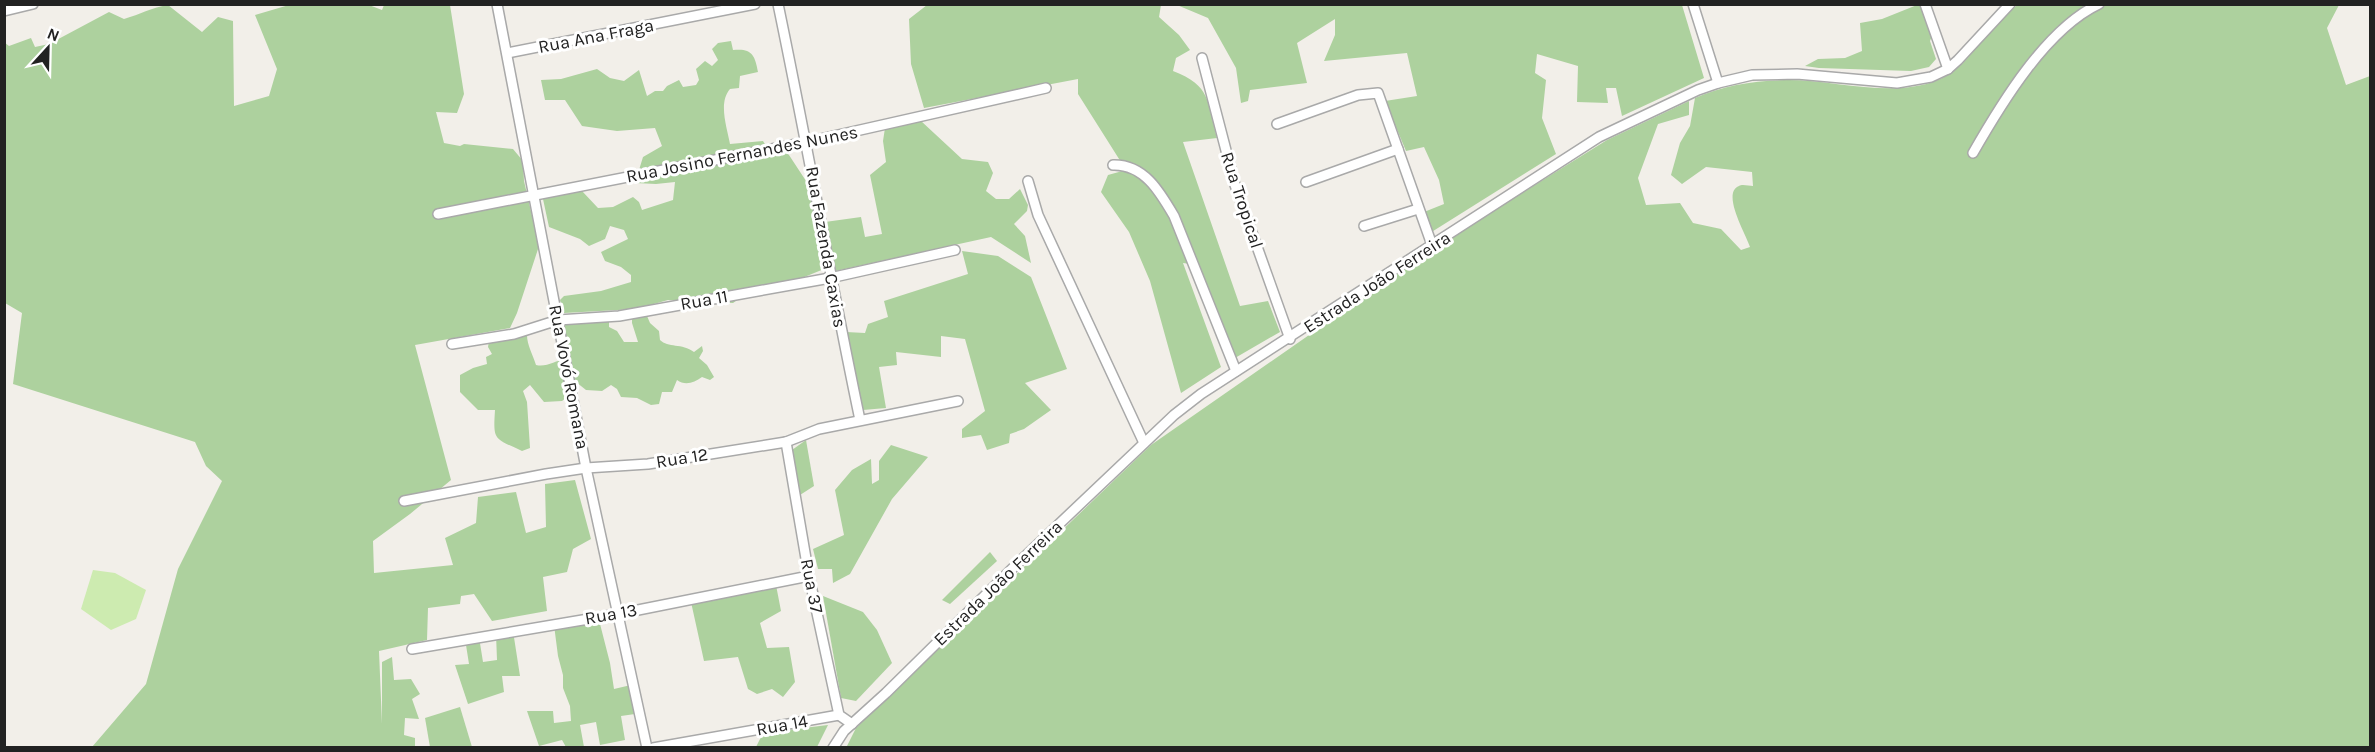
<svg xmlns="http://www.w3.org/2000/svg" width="2375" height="752" font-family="Karla,sans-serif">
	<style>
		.grass { fill: #cdebb0 }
		.forest { fill: #add19e }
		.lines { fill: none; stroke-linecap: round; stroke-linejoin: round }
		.minor-casing { stroke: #a9a9a9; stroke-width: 12 }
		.minor { stroke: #fff; stroke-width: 9 }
		.labels { text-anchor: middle; stroke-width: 6; stroke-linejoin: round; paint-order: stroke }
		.street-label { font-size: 18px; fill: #222; stroke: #fff }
	</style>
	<rect width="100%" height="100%" fill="#f2efe9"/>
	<path class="grass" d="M93,570L115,573L146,590L136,619L111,630L81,609Z"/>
	<g class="forest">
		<path d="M168,5L202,32L218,17L233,21L234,106L269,96L277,69L255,15L289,5H369L382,10L384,5H450L464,94L457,113L436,112L444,143L460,146L464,144L513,149L523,161L524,181L539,246L517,313L510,328L415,345L451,480L410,514L373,541L374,573L453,565L445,538L476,523L478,497L516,492L526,533L546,527L545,484L575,480L591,539L573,549L567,572L543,577L547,611L492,621L474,594L461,596L460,604L428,608L427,640L379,651L382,724V662L392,657L394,680L411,679L420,694L412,699L419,719L405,718L404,735L415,738V747H92L146,684L178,569L222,481L206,466L195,442L13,384L22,313L5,303L4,42L9,46L31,38L35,47L49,44L109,12L124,19C141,14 150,8 168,5Z"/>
		<path d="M927,5H1161L1159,17L1179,35L1190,50L1176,58L1173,71C1211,85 1208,103 1217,138L1183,142L1240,306L1268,301L1280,332L1235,358L1198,265L1183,263L1221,367L1181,393L1150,281L1129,232L1101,192L1108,175L1126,170L1078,94V79L924,108L911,64L909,19Z"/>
		<path d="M1177,5H1682L1704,78L1622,116L1616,88H1606L1608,103L1577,102L1578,66L1537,54L1535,73L1546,80L1542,118L1556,154L1430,233L1424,212L1444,204L1439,180L1424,147L1406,151L1385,101L1417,96L1407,53L1324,61L1335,35V19L1297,43L1307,83L1250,90L1248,101L1241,103L1236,68L1208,18Z"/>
		<path d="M1917,5H1920L1932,36L1930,41L1936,59L1929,67L1911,71L1819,68L1805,66L1818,59L1845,58L1862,51L1860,23L1882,19Z"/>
		<path d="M2017,5H2339L2327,28L2346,85L2370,76V747L846,748L856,728L1151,445L1434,248L1607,140L1689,101V115L1658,124L1638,178L1646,205L1680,203L1693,223L1721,229L1741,250L1750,247C1746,234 1721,193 1739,186C1742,184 1749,186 1753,186L1752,172L1706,167L1682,184L1671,175L1680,143L1690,126L1695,98C1724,85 1757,80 1789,80C1837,80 1902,101 1946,76C1964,66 1974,49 1988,34C1997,23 2007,14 2017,5Z"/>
		<path d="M731,41L733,50C751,48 755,54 758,72L740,76L739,88L730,89C718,103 727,127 730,144L763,141L771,154L787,152L810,187L824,269L797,280L757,286L733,303L668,300L636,309L564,313L560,300L564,296L601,291L631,282V275L621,267L605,261L601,252L628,239L624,230L610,226L605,239L589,246L580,239L549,227L543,199L559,194L582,191L598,208L613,207L633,197L639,202L642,210L673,200L675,182L656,184L635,183L643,157L662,146L655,128L617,131L582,126L565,100H545L541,80L561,79L597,69L610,78L624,81L639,70L647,96L655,91H663L667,86L679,80L683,87L696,85L699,80L696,69L705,61L712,66L718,60L712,49L718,43Z"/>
		<path d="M921,121L962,159L988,162L993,173L986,191L996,199H1009L1020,189L1028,205L1027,211L1014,224L1025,236L1031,263L991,237L831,272L825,222L861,217L865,237L882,234L870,175L886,162L883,141L885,128Z"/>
		<path d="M962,251L998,256L1031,277L1067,369L1025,383L1051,410L1024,429L1010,434L1009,443L987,450L981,435L962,438V429L985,411L965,339L941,336V357L896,352L897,365L879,367L886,408L863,410L846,332L865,333L868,324L888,317L884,301L968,274Z"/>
		<path d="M638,315L647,316L650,323L659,331L660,340C668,348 682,343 694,352L702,346L703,351L699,358L707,365L714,377L710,380L702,377C694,383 685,386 677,380L672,392H662L659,404L651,405L637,398L621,397L617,389L611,385L602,391L586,390L576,382L567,383L568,396L562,401L544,402L530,385L523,391L527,402L530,448L522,451C494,438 493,441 495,410H478L460,392V375L473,368L487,364L486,357L492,354L488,347L489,341L519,329L527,335C527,345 533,355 536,365C548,368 557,358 569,360L563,335L564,325L570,321L580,324L609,320V327L617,331L624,342H638L632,323V317Z"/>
		<path d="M806,440L814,486L800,495L792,450Z"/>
		<path d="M891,445L928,457L892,499L850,574L833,583L832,569H818L813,549L844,535L835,490L852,470L871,459L872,484L879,480V461Z"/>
		<path d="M990,552L997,561L950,604L942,600Z"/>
		<path d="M776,585L781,611L760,623L767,648L789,647L795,682L783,697L772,689L757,694L748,689L738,657L704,661L691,602Z"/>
		<path d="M823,596L863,612L877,630L892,663L856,701L841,698Z"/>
		<path d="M599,620L610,663L614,689L631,685L635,714L621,716L625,740L600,745L596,722L580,725L584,747H566L562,740L539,746L527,711H553L554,723L571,721L570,706L563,688V675L558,656L554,625Z"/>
		<path d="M513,631L520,676H502L504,692L468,704L455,665L469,664L466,645L479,637L483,662L497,660L496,634Z"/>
		<path d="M460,707L472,747H430L425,718Z"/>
		<path d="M828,725L817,747H756L763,733Z"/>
	</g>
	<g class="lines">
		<defs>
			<g id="minor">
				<path d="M497,4L586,468L647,748"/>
				<path d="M778,4C807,143 831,282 860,420"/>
				<path d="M1693,4L1718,83"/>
				<path d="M1925,4L1948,69"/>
				<path d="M4,11L33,4"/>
				<path d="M507,53L755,4"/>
				<path d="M1202,58L1235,185L1290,339"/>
				<path d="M1277,124L1358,95L1378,93L1432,245"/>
				<path d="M1973,153C2001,104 2046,29 2099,4"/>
				<path d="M1113,165C1144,164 1160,192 1174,216L1236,371"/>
				<path d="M1028,181L1038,215L1144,443"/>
				<path d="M1306,182L1398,149"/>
				<path d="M438,214L807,142L1046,88"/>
				<path d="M1364,226L1418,209"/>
				<path d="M452,344L514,334L558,320L619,316L830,278L955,250"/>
				<path d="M786,442L809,576L839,715L852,724"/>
				<path d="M404,501L546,474L586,468L648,464L786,442L819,429L958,401"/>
				<path d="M412,649L618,614L809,576"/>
				<path d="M653,748L839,715"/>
				<path d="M833,748L844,731L886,693L1018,563L1174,415L1201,394L1599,137L1698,90L1718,83L1752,75L1797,74L1897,83L1931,77L1948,69L1958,60L2010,4"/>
			</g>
		</defs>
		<use href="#minor" class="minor-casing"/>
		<use href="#minor" class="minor"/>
	</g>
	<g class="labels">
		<g class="street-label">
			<text transform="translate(596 36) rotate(-11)" y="6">Rua Ana Fraga</text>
			<text transform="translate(742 154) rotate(-11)" y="6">Rua Josino Fernandes Nunes</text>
			<text transform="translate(1242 200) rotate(72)" y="6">Rua Tropical</text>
			<text transform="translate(826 247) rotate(80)" y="6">Rua Fazenda Caxias</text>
			<text transform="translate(1377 282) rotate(-33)" y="6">Estrada João Ferreira</text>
			<text transform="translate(704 300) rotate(-10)" y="6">Rua 11</text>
			<text transform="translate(569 377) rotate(79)" y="6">Rua Vovó Romana</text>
			<text transform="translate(682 458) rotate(-9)" y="6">Rua 12</text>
			<text transform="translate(998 583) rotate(-44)" y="6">Estrada João Ferreira</text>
			<text transform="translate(812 586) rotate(79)" y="6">Rua 37</text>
			<text transform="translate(611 614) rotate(-10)" y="6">Rua 13</text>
			<text transform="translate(782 725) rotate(-10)" y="6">Rua 14</text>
		</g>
	</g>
	<rect width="2375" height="752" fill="none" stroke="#222222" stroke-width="12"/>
	<g transform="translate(48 48) rotate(22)" stroke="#ffffff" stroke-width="4.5" paint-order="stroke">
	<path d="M0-4.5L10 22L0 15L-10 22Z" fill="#222222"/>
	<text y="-9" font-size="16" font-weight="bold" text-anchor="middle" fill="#222222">N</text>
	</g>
</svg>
